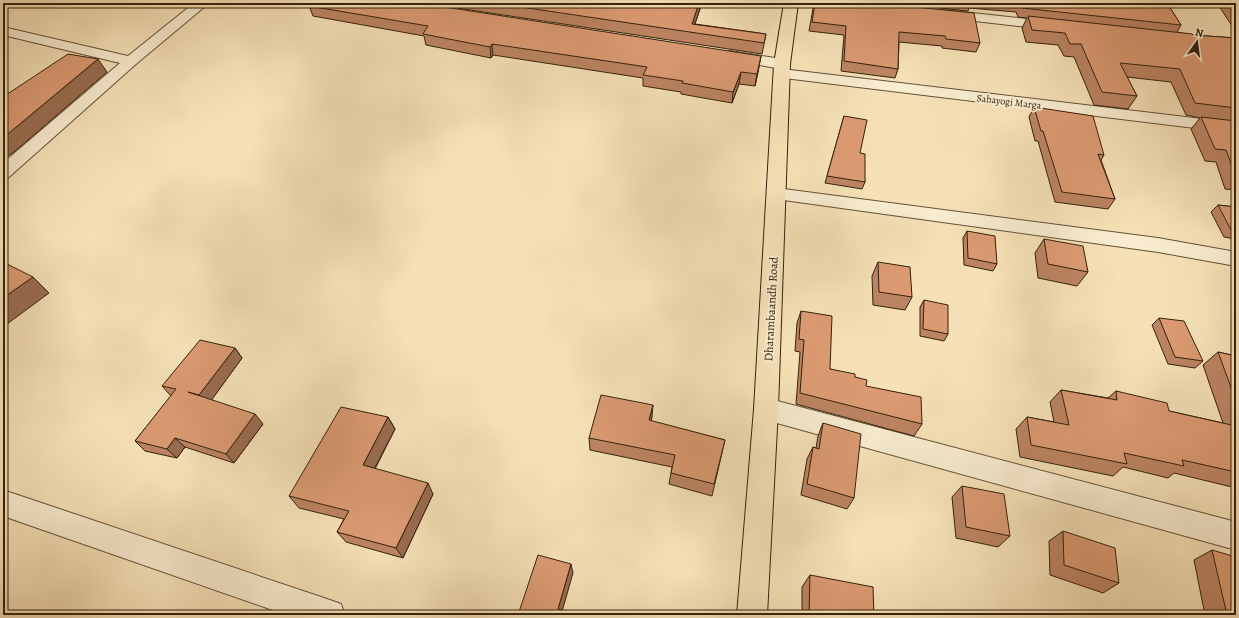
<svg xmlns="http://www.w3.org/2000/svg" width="1239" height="618" font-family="Alegreya,serif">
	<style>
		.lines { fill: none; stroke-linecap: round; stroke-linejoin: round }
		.minor-casing { stroke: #655138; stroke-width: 2 }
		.primary-casing { stroke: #35210d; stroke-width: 2 }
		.minor { fill: #f9ecd0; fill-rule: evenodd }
		.primary { fill: #f6e1b7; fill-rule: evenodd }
		.wall { fill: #bc8462; stroke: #35210d }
		.shaded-wall { fill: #996c50; stroke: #35210d }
		.building { fill: #db9a72; stroke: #35210d }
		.labels { text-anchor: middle; stroke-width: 4; stroke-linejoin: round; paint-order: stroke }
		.far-street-label { font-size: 10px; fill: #35210d; stroke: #f9ecd0 }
		.street-label { font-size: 12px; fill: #35210d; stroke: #f9ecd0 }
	</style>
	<rect width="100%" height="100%" fill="#f6e1b7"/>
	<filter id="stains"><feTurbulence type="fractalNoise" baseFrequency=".005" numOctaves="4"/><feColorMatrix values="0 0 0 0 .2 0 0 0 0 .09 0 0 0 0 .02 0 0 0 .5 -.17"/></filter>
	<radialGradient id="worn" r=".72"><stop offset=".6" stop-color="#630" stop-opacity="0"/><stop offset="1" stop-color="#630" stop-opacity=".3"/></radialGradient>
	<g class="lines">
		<defs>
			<g id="minor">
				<path d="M194,3H209L136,64L9,177L3,179V163L120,63L3,35V27L128,56Z"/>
				<path d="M945,10L1054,22L1059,23L1061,26L1059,29L1054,30L940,17L938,14L940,11Z"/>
				<path d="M730,51L782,59L787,61L790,64L787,67L782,69L725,59L722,56L725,53Z"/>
				<path d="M782,69L1236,123V133L776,77L774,74L776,71Z"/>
				<path d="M776,188L1158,238L1236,252V266L1158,252L769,198L767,194L769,190Z"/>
				<path d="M766,398L1236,522V550L766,420L757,417L754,409L757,401Z"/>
				<path d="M3,490L330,600L341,604L345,615H287L3,516Z"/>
			</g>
			<path id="primary" d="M784,3H798L790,64L778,409L767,615H737L754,409L774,64Z"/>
		</defs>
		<use href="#minor" class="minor-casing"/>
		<use href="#primary" class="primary-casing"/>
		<use href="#minor" class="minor"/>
		<use href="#primary" class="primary"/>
	</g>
	<g class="wall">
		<path d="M424,3H702L695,24L766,34L762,54Z"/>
		<path d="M814,3H876L980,43L976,52L942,48V46L899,42L898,69L895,78L841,71L844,35L809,31Z"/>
		<path d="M891,3H1167L1181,25L1177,32L1193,35L1236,38V190L1225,189L1216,162L1205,161L1191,129L1200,118L1186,115L1171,82L1127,77L1137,96L1128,109L1094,105L1074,57L1064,56L1058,45L1026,42L1022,28L1027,18L1018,17L1016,12L969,8L968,11Z"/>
		<path d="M1217,3H1236V32Z"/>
		<path d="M309,6L759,67L755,86L739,84L732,103L681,94V92L643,86V78L493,55L491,58L426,45L424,36L313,16Z"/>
		<path d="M1034,107L1104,155L1101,160L1115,199L1108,209L1055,202L1038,141H1035L1029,117Z"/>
		<path d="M844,116L860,153L865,182L862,189L825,183Z"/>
		<path d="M1218,205L1236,207V239L1224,237L1211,212Z"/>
		<path d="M967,231L997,264L993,271L964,265L963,238Z"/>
		<path d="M1044,239L1088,272L1077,286L1038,278L1035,253Z"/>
		<path d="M878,262L912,297L905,310L873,305L872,276Z"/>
		<path d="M924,300L948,334L944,341L920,336V307Z"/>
		<path d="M801,311L830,369L855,377L866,386L922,424L914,436L796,404L800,352L795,351L797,323Z"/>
		<path d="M1159,318L1203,361L1195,368L1168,364L1152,325Z"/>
		<path d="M235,348L242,358L211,400L263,424L234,463L185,447L177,458L145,451L135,441L171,396L162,386Z"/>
		<path d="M1218,352L1236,356V485L1232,487L1174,473L1168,478L1123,467L1113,476L1020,457L1016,429L1027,417L1054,422L1050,402L1061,390L1108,398L1116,391L1169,411L1223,423L1203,365Z"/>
		<path d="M388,417L395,429L375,469L433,494L403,558L346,542L337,532L344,519L299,508L289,496Z"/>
		<path d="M652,417L651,421L725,440L712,496L669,484L671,473L672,467L590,450L589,438Z"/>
		<path d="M823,423L854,498L847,509L801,495L807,459L813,447L816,448L818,436Z"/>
		<path d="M962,486L1010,536L998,547L956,538L952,497Z"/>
		<path d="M1063,531L1119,583L1103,593L1050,575L1049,541Z"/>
		<path d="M1212,550L1236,615H1205L1194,560Z"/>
		<path d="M810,575L874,615H802V587Z"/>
	</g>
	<g class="shaded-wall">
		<path d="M699,3H702L692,32V24Z"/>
		<path d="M492,44L493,55L491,58L490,47Z"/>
		<path d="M761,56L759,67L755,86L757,74Z"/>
		<path d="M98,59L107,72L14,152L3,159V138Z"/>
		<path d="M741,72L739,84L732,103L733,92Z"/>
		<path d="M33,277L49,293L3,327V298Z"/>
		<path d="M235,348L242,358L208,405L199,395Z"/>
		<path d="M653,405L652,417L649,433V420Z"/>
		<path d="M255,414L263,424L234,463L226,454Z"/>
		<path d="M388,417L395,429L370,477L363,465Z"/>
		<path d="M175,438L185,447L177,458L167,449Z"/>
		<path d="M428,483L433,494L403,558L396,548Z"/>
		<path d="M571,564L573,573L561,615L558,609Z"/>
	</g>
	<g class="building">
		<path d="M312,3H419L761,56L757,74L741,72L733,92L682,83L683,81L643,75L647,67L492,44L490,47L423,34L428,26L309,6Z"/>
		<path d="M494,3H699L692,24L766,34L764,43Z"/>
		<path d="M815,3H876L974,13L980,43L946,39L945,36L899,32L898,69L844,61L846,26L812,22Z"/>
		<path d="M1021,3H1167L1181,25L1022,8Z"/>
		<path d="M1230,3H1236V12Z"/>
		<path d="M1028,16L1192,34L1193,35L1236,38V108L1195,103L1180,69L1120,63L1137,96L1102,92L1081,44H1070L1065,33L1032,30Z"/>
		<path d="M68,54L98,59L3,138V92L9,93Z"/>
		<path d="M1034,107L1093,116L1104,155L1098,154L1115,199L1062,192L1043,131H1041Z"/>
		<path d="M844,116L867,120L860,153L865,154V182L827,176Z"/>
		<path d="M1201,117L1236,121V177L1226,150L1215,149Z"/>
		<path d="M1218,205L1236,207V231L1231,230Z"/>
		<path d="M967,231L995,236L997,264L968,258Z"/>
		<path d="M1044,239L1083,246L1088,272L1048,264Z"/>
		<path d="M3,262L33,277L3,298Z"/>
		<path d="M878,262L910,267L912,297L879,292Z"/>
		<path d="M924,300L948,305V334L923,329Z"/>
		<path d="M801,311L832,316L830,369L855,374V377L867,380L866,386L921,397L922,424L800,393L804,340L799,339Z"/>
		<path d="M1159,318L1184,321L1203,361L1175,357Z"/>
		<path d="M200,340L235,348L199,395L188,392L255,414L226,454L175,438L167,449L135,441L176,389L162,386Z"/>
		<path d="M1218,352L1236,356V401Z"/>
		<path d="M1061,390L1117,400L1116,391L1167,403L1169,411L1236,426V472L1182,460L1184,466L1124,453L1127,464L1031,445L1027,417L1069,425Z"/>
		<path d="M601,395L653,405L649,420L725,440L714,484L671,473L675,455L589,438Z"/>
		<path d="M341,407L388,417L363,465L428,483L396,548L337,532L349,511L289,496Z"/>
		<path d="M823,423L861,434L854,498L807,484L813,447L819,449Z"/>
		<path d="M962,486L1004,494L1010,536L966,527Z"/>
		<path d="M1063,531L1115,548L1119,583L1064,565Z"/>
		<path d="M1212,550L1236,557V615H1227Z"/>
		<path d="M538,555L571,564L558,609L581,615H518Z"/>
		<path d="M810,575L873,587L874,615H809Z"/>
	</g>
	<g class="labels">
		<g class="far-street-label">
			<text transform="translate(1009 101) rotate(7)" y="4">Sahayogi Marga</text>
		</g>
		<g class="street-label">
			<text transform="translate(771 309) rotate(-87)" y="4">Dharambaandh Road</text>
		</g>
	</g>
	<rect width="1239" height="618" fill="none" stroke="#f6e1b7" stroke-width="16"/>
	<rect x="4" y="4" width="1231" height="610" fill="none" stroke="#35210d" stroke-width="2"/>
	<rect x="8" y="8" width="1223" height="602" fill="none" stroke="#35210d"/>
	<g transform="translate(1197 42) rotate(14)" stroke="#f9ecd0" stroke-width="3" paint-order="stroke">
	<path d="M0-3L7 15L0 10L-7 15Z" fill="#35210d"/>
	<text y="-6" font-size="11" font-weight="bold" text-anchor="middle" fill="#35210d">N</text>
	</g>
	<rect width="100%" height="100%" filter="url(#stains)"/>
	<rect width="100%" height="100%" fill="url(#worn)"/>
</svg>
